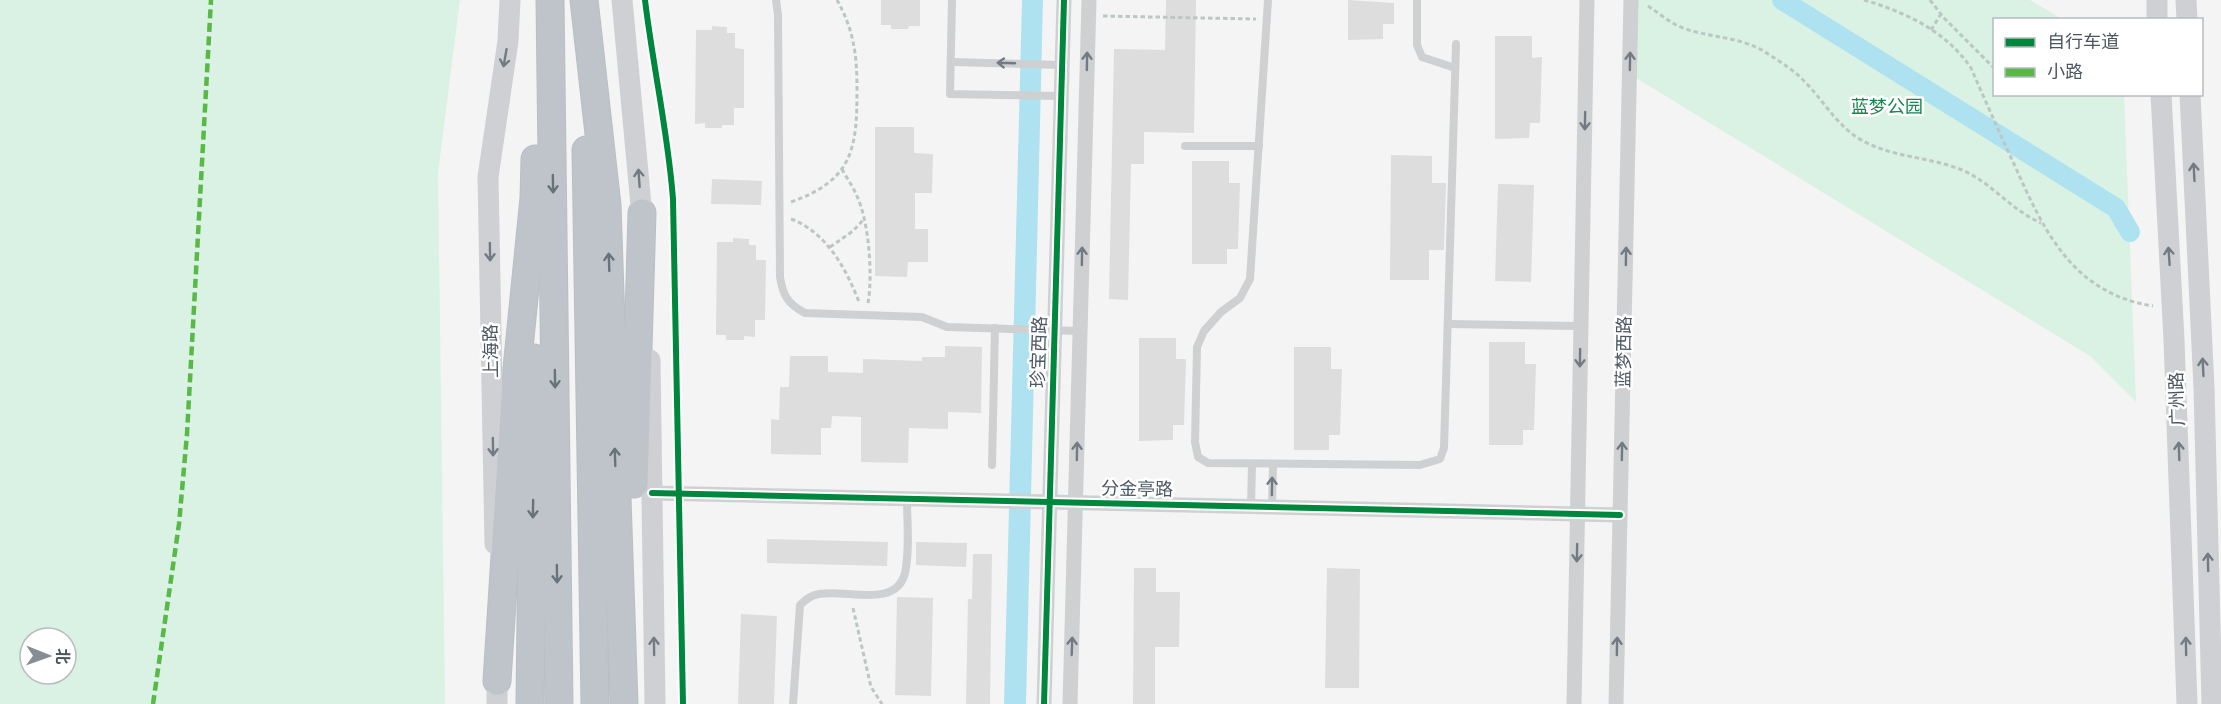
<svg xmlns="http://www.w3.org/2000/svg" width="2221" height="704" font-family="'Fira Sans','Noto Sans SC',sans-serif">
	<style>
		.green { fill: #d9f2e3; fill-rule: evenodd }
		.water { fill: #aee2f0 }
		.lines { fill: none; stroke-linecap: round; stroke-linejoin: round }
		.canal { stroke: #aee2f0; stroke-width: 20 }
		.building { fill: #ddddde }
		.highway-casing { stroke: #b9bec3; stroke-width: 29 }
		.path { stroke: #bcc7c4; stroke-width: 3; stroke-dasharray: 4.5 3; stroke-linecap: butt }
		.lane { stroke: #ced0d2; stroke-width: 8 }
		.street { stroke: #ced0d2; stroke-width: 15 }
		.secondary { stroke: #ced0d4; stroke-width: 21 }
		.highway { stroke: #bec4c9; stroke-width: 27 }
		.quiet { stroke: #58b947; stroke-width: 4.5; stroke-dasharray: 9 4.5; stroke-linecap: butt }
		.cycleway-casing { stroke: #fff; stroke-width: 10 }
		.cycleway { stroke: #00873e; stroke-width: 6 }
		.oneway { stroke: #727b84 }
		.oneway2 { stroke: #727b83 }
		.oneway3 { stroke: #67727b }
		.labels { text-anchor: middle; stroke-width: 5; stroke-linejoin: round; paint-order: stroke }
		.park-label { font-size: 18px; fill: #17864f; stroke: #fff }
		.street-label { font-size: 18px; fill: #4a5661; stroke: #fff }
	</style>
	<rect width="100%" height="100%" fill="#f4f4f4"/>
	<g class="green">
		<path d="M0,0H460L438,173L445,704H0ZM30,638H66V674H30Z"/>
		<path d="M1630,0H2030L2062,19L1994,20V94L2124,95L2136,402L2090,356L1628,73Z"/>
	</g>
	<path class="water" d="M1022,0H1043L1026,704H1004Z"/>
	<g class="lines">
		<path class="canal" d="M1782,0L2116,208L2130,232"/>
	</g>
	<g class="building">
		<path d="M881,0H920V26H909L908,29H891V25H881Z"/>
		<path d="M1166,0H1196L1194,133L1144,132V164H1131L1128,300L1109,299L1114,49L1165,50Z"/>
		<path d="M1348,0L1394,3V24H1383V39L1348,40Z"/>
		<path d="M712,26L727,27V33H735V48L744,49V108H734V125H722V128H705V123L695,124L696,30H712Z"/>
		<path d="M1495,36H1532V58L1542,57L1540,123H1530L1529,138L1495,139Z"/>
		<path d="M875,127H914V153L933,154L932,193H915V229H928V262H908L907,277L875,276Z"/>
		<path d="M1391,155L1432,156V183H1446L1444,250H1429V280H1390Z"/>
		<path d="M1192,161H1229V183H1240L1238,249H1227V264H1192Z"/>
		<path d="M712,179L762,181L761,205L711,204Z"/>
		<path d="M1498,184L1534,185L1531,282L1495,281Z"/>
		<path d="M733,238L749,239V245H756V260H766L765,320H755V337L744,336V340H726V335H716L717,242H733Z"/>
		<path d="M1139,338H1176V359H1186L1184,425H1173V440L1139,441Z"/>
		<path d="M1489,342H1525V364H1536L1534,430H1523V445H1489Z"/>
		<path d="M945,346L982,347L981,413L948,412V429L909,428L908,463L861,462V417L832,416L831,428H821V455L771,454V419L779,420L780,387H789L790,356H828V372L863,373V359L922,361V357H945Z"/>
		<path d="M1294,347H1331V369H1342L1340,435H1329V450H1294Z"/>
		<path d="M767,539L888,542L887,566L767,563Z"/>
		<path d="M916,542L967,543L966,567L916,565Z"/>
		<path d="M973,554H992L990,704H966L968,599H972Z"/>
		<path d="M1134,568H1156V592H1180L1179,647H1155V704H1133Z"/>
		<path d="M1327,568L1360,569L1359,688H1325Z"/>
		<path d="M897,597L933,598L931,696L895,695Z"/>
		<path d="M741,614L777,616L774,704H738Z"/>
	</g>
	<g class="lines">
		<defs>
			<g id="highway">
				<path d="M550,0L559,704"/>
				<path d="M584,0L607,205L624,704"/>
				<path d="M586,150L595,704"/>
				<path d="M634,484L642,213"/>
				<path d="M497,681L517,368L534,198L535,159"/>
				<path d="M530,704L534,358"/>
			</g>
		</defs>
		<use href="#highway" class="highway-casing"/>
		<g class="path">
			<path d="M1864,0C1905,12 1946,31 1971,68C1985,100 1999,132 2014,164C2044,231 2072,293 2153,306"/>
			<path d="M1930,0L1944,18L1994,68"/>
			<path d="M1648,6C1659,13 1670,23 1683,28C1710,38 1739,36 1765,52C1779,61 1794,70 1805,82C1823,100 1836,124 1858,138C1890,158 1928,156 1962,170C1992,183 2011,210 2041,223"/>
			<path d="M1103,16L1256,19"/>
			<path d="M1931,30L1941,14"/>
			<path d="M842,169C846,177 852,185 856,194C869,220 873,275 868,303"/>
			<path d="M791,202C853,180 857,149 857,89C857,56 854,30 837,0"/>
			<path d="M791,219C826,232 846,268 859,302"/>
			<path d="M830,247L853,231L863,220"/>
			<path d="M853,608L871,687L882,704"/>
		</g>
		<g class="lane">
			<path d="M776,0L778,15L780,277C783,296 788,304 805,313L922,317L947,327L1080,331"/>
			<path d="M952,0L950,94L1061,96"/>
			<path d="M1268,0L1250,279L1240,298L1221,312L1204,331L1197,347L1195,442L1198,457L1208,463L1420,465L1440,459L1444,448L1456,44"/>
			<path d="M1417,0V45L1422,57L1455,68"/>
			<path d="M951,62L1062,65"/>
			<path d="M1185,146H1259"/>
			<path d="M1448,324L1581,326"/>
			<path d="M992,465L995,328"/>
			<path d="M1251,507L1252,465"/>
			<path d="M1272,507L1273,465"/>
			<path d="M793,704L800,605C805,600 811,595 819,594C846,589 896,609 905,573C910,550 907,522 907,499"/>
		</g>
		<g class="street">
			<path d="M652,493L1620,515"/>
			<path d="M1044,704L1064,0"/>
			<path d="M1070,704L1089,0"/>
			<path d="M1574,704L1587,0"/>
			<path d="M1616,704L1631,0"/>
		</g>
		<g class="secondary">
			<path d="M622,0L643,227"/>
			<path d="M2157,0V20"/>
			<path d="M2186,0L2187,20"/>
			<path d="M2161,94L2174,340L2187,704"/>
			<path d="M2190,94L2204,388L2212,704"/>
			<path d="M650,360L655,704"/>
			<path d="M495,544L488,177L508,41L510,0"/>
			<path d="M497,704V668"/>
		</g>
		<use href="#highway" class="highway"/>
		<path class="quiet" d="M153,704L179,524L187,434L211,0"/>
		<defs>
			<g id="cycleway">
				<path d="M645,0C653,67 668,132 673,199L683,704"/>
				<path d="M652,493L1620,515"/>
				<path d="M1044,704L1064,0"/>
			</g>
		</defs>
		<use href="#cycleway" class="cycleway-casing"/>
		<use href="#cycleway" class="cycleway"/>
	</g>
	<defs><path id="oneway-shaft" d="M-6 0H5M1.5-3L5.5 0L1.5 3" fill="none" stroke-width="1.6" stroke-linecap="round" stroke-linejoin="round" transform="scale(1.5)"/></defs>
	<g class="oneway">
		<use href="#oneway-shaft" transform="translate(505 58) rotate(100)"/>
		<use href="#oneway-shaft" transform="translate(2194 172) rotate(-93)"/>
		<use href="#oneway-shaft" transform="translate(639 178) rotate(-94)"/>
		<use href="#oneway-shaft" transform="translate(490 252) rotate(89)"/>
		<use href="#oneway-shaft" transform="translate(2169 256) rotate(-94)"/>
		<use href="#oneway-shaft" transform="translate(2203 367) rotate(-93)"/>
		<use href="#oneway-shaft" transform="translate(493 447) rotate(89)"/>
		<use href="#oneway-shaft" transform="translate(2179 451) rotate(-92)"/>
		<use href="#oneway-shaft" transform="translate(2208 562) rotate(-91)"/>
		<use href="#oneway-shaft" transform="translate(654 646) rotate(-91)"/>
		<use href="#oneway-shaft" transform="translate(2186 646) rotate(-91)"/>
	</g>
	<g class="oneway2">
		<use href="#oneway-shaft" transform="translate(1087 61) rotate(-89)"/>
		<use href="#oneway-shaft" transform="translate(1630 61) rotate(-89)"/>
		<use href="#oneway-shaft" transform="translate(1006 63) rotate(-178)"/>
		<use href="#oneway-shaft" transform="translate(1585 121) rotate(91)"/>
		<use href="#oneway-shaft" transform="translate(1082 256) rotate(-89)"/>
		<use href="#oneway-shaft" transform="translate(1626 256) rotate(-89)"/>
		<use href="#oneway-shaft" transform="translate(1580 358) rotate(91)"/>
		<use href="#oneway-shaft" transform="translate(1077 451) rotate(-89)"/>
		<use href="#oneway-shaft" transform="translate(1622 451) rotate(-89)"/>
		<use href="#oneway-shaft" transform="translate(1272 486) rotate(-89)"/>
		<use href="#oneway-shaft" transform="translate(1577 553) rotate(91)"/>
		<use href="#oneway-shaft" transform="translate(1072 646) rotate(-88)"/>
		<use href="#oneway-shaft" transform="translate(1617 646) rotate(-89)"/>
	</g>
	<g class="oneway3">
		<use href="#oneway-shaft" transform="translate(553 184) rotate(89)"/>
		<use href="#oneway-shaft" transform="translate(609 262) rotate(-92)"/>
		<use href="#oneway-shaft" transform="translate(555 379) rotate(89)"/>
		<use href="#oneway-shaft" transform="translate(615 457) rotate(-92)"/>
		<use href="#oneway-shaft" transform="translate(533 509) rotate(91)"/>
		<use href="#oneway-shaft" transform="translate(557 574) rotate(89)"/>
	</g>
	<g class="labels">
		<g class="park-label">
			<text x="1887" y="113">蓝梦公园</text>
		</g>
		<g class="street-label">
			<text transform="translate(491 351) rotate(-91)" y="6">上海路</text>
			<text transform="translate(1039 352) rotate(-88)" y="6">珍宝西路</text>
			<text transform="translate(1624 352) rotate(-89)" y="6">蓝梦西路</text>
			<text transform="translate(2177 399) rotate(-92)" y="6">广州路</text>
			<text transform="translate(1137 489) rotate(1)" y="6">分金亭路</text>
		</g>
	</g>
	<rect x="1993" y="18" width="210" height="78" fill="#ffffff" stroke="#b7bbc0" stroke-width="1.5"/>
	<rect x="2005" y="38" width="30" height="9" fill="#00873e" stroke="#b7bbc0" stroke-width="1.5"/>
	<text x="2047" y="48" font-size="18" fill="#4a5661">自行车道</text>
	<rect x="2005" y="68" width="30" height="9" fill="#58b947" stroke="#b7bbc0" stroke-width="1.5"/>
	<text x="2047" y="78" font-size="18" fill="#4a5661">小路</text>
	<g transform="translate(48 656) rotate(91)"><circle r="28" fill="#ffffff" stroke="#b7bbc0" stroke-width="1.5"/>
	<path d="M0-4.5L10 22L0 15L-10 22Z" fill="#868d94"/>
	<text y="-9" font-size="16" font-weight="bold" text-anchor="middle" fill="#4a5661">北</text>
	</g>
</svg>
